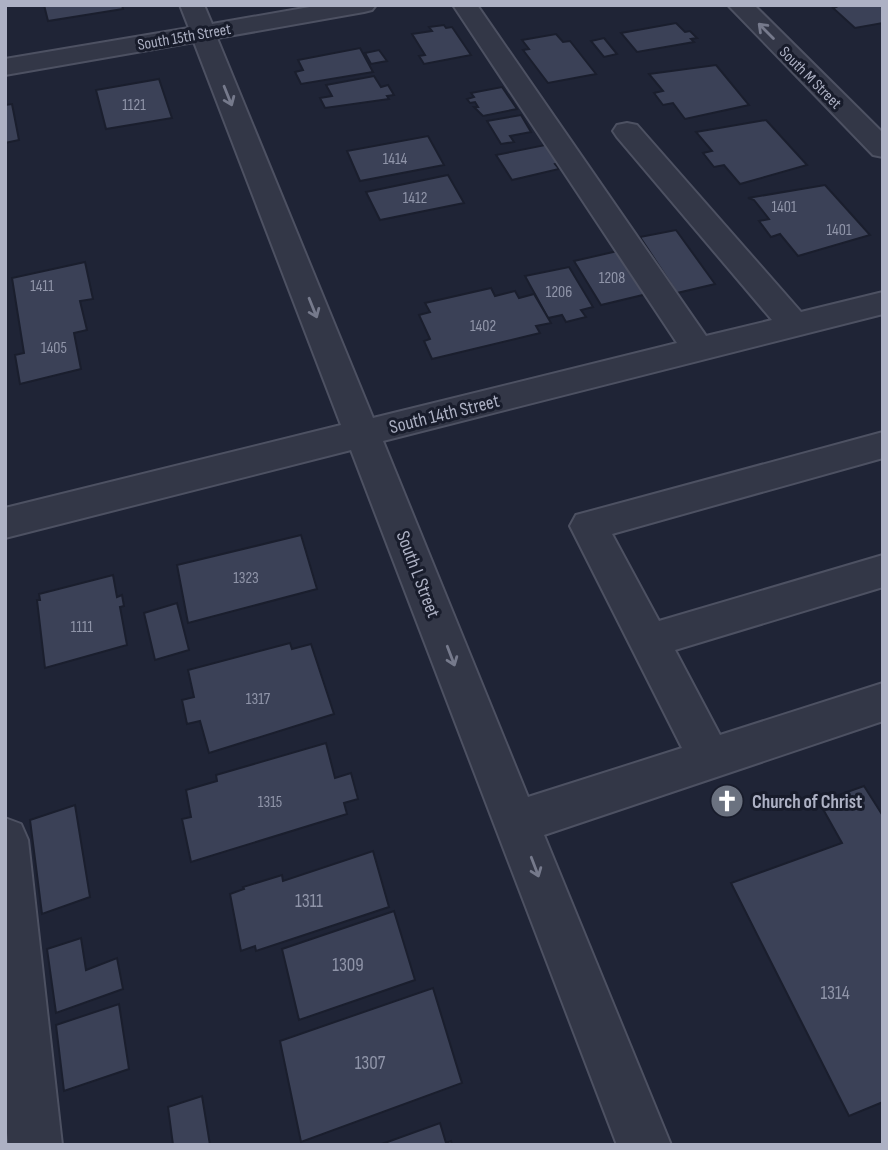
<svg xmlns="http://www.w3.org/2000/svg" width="888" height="1150" font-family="'Sofia Sans Condensed',sans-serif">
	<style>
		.building { fill: #3b4157; stroke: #1a1e2d; stroke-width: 2 }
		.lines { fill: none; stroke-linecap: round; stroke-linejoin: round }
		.minor-casing { stroke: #4d5162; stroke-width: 4 }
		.minor { fill: #333747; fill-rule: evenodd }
		.oneway { stroke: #767a8c }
		.labels { text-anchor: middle; stroke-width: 6; stroke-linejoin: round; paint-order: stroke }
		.far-street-label { font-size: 16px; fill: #adb1c4; stroke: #181c2b }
		.number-label { font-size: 16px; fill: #9095a9 }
		.street-label { font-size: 19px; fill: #adb1c4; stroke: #181c2b }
		.poi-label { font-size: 19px; font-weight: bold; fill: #adb1c4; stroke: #181c2b; text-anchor: start }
		.near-number-label { font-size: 19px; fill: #9095a9 }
	</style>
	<rect width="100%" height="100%" fill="#1f2436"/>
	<g class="building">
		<path d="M44,5H122L123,9L48,21Z"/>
		<path d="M834,5H883V23L855,28L833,8L836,7Z"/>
		<path d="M676,23L685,32L690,31L697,38L691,39L694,42L637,52L621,33Z"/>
		<path d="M444,25L446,28L452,27L471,55L424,64L419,56L425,55L412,34L432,31L429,27Z"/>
		<path d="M556,34L563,42L570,41L596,74L548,83L523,50L529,49L522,40Z"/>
		<path d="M604,38L617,54L604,57L591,41Z"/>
		<path d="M360,48L373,72L301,84L295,72L303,70L298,60Z"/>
		<path d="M379,50L387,61L371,64L365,53Z"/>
		<path d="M716,65L749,105L685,119L673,103L663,105L654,93L663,91L649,74Z"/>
		<path d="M374,76L381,87L388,85L394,95L387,96L389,99L325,108L320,98L332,96L326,85Z"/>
		<path d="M159,79L172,118L106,129L96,90Z"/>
		<path d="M502,87L517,109L483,116L474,107H478L475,102L470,103L467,99L474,97L471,93Z"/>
		<path d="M12,104L19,140L5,143V105Z"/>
		<path d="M521,115L531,132L510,136L514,142L501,144L487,121Z"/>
		<path d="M766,120L807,165L740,184L724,165L714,167L703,153L712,151L696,132Z"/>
		<path d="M428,136L444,165L360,181L347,151Z"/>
		<path d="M550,144L562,162L555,164L559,169L512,180L496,155Z"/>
		<path d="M448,175L464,203L380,220L366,192Z"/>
		<path d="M825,185L870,235L798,256L780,234L771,237L759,221L769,219L754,200L748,198Z"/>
		<path d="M676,230L715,284L677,293L640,237Z"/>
		<path d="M622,250L651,293L601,305L574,261Z"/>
		<path d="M85,262L93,299L80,301L87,330L74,333L81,369L20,384L15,355L24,353L12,278Z"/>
		<path d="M569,267L593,307L581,310L586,317L566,322L562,315L548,318L525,276Z"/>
		<path d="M491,288L495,296L515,291L519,298L534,294L551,323L536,326L540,333L432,359L424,341L430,339L419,315L430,312L425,303Z"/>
		<path d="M301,535L317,589L188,623L177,565Z"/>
		<path d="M113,575L117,597L122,595L124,606L120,607L127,645L45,668L37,600H40L39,594Z"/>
		<path d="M177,603L189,650L155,660L144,613Z"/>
		<path d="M290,643L292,649L311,644L334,714L209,753L200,721L187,724L182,700L194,697L188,670Z"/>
		<path d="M326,743L335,778L351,773L358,799L344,803L347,814L191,862L182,819L191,817L186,790L217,781L216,775Z"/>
		<path d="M864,786L883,816V1102L849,1116L731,883L842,843L819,802Z"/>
		<path d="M75,805L90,897L42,914L30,820Z"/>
		<path d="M373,851L389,907L256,951L255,946L241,951L230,894L244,889L243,887L282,875L283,881Z"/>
		<path d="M394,911L415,980L299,1020L282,949Z"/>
		<path d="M81,938L86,970L117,958L123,989L56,1013L47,949Z"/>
		<path d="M433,988L462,1083L301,1142L280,1041Z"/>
		<path d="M119,1004L129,1069L64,1091L56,1025Z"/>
		<path d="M202,1096L210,1145H173L168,1107Z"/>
		<path d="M440,1123L446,1143L451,1141L452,1145H379Z"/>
	</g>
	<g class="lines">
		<defs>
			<g id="minor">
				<path d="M180,5H204L212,24L321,5H376L372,10L364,12L217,38L373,418L677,343L453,5H477L706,336L772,320L617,137L613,131L617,125L627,123L637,125L801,312L883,292V314L383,441L528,797L682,748L570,526L576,515L883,432V458L612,534L659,621L883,555V587L675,650L720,735L883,683V721L544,835L671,1145H617L351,450L5,538V508L341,425L194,42L5,75V59L189,28Z"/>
				<path d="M728,5H754L883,133V157L873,155Z"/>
				<path d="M5,818L21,824L28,840L62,1145H8L5,1108Z"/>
			</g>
		</defs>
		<use href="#minor" class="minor-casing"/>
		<use href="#minor" class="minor"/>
	</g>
	<defs><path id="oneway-shaft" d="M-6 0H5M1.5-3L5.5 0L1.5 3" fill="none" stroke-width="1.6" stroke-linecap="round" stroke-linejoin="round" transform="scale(1.75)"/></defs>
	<g class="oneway">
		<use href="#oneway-shaft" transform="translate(766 31) rotate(-135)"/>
		<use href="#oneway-shaft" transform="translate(228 96) rotate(68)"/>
		<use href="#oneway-shaft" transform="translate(313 308) rotate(68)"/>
		<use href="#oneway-shaft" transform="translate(451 656) rotate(69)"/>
		<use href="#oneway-shaft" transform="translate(535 867) rotate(69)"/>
	</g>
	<defs>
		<symbol id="church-disc" viewBox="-11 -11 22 22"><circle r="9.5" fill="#6b7280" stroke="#181c2b"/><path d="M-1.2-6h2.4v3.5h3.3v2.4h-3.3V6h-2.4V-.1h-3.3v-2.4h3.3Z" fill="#fff"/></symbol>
	</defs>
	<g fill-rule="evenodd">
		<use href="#church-disc" x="708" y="782" width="38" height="38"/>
	</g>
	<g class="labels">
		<g class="far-street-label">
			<text transform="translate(184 36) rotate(-10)" y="6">South 15th Street</text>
			<text transform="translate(811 77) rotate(45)" y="6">South M Street</text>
		</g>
		<g class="number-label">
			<text x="134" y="110">1121</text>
			<text x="395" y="164">1414</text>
			<text x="415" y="203">1412</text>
			<text x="784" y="212">1401</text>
			<text x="839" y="235">1401</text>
			<text x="612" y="283">1208</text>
			<text x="42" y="291">1411</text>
			<text x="559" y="297">1206</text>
			<text x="483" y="331">1402</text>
			<text x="54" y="353">1405</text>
			<text x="246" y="583">1323</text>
			<text x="82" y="632">1111</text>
			<text x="258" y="704">1317</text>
			<text x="270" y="807">1315</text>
		</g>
		<g class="street-label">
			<text transform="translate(444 413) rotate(-14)" y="7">South 14th Street</text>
			<text transform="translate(419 574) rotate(69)" y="7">South L Street</text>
		</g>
		<g class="poi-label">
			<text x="752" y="808">Church of Christ</text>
		</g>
		<g class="near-number-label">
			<text x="309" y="907">1311</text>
			<text x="348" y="971">1309</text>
			<text x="835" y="999">1314</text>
			<text x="370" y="1069">1307</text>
		</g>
	</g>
	<rect width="888" height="1150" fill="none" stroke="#adb1c4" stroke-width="14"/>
</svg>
